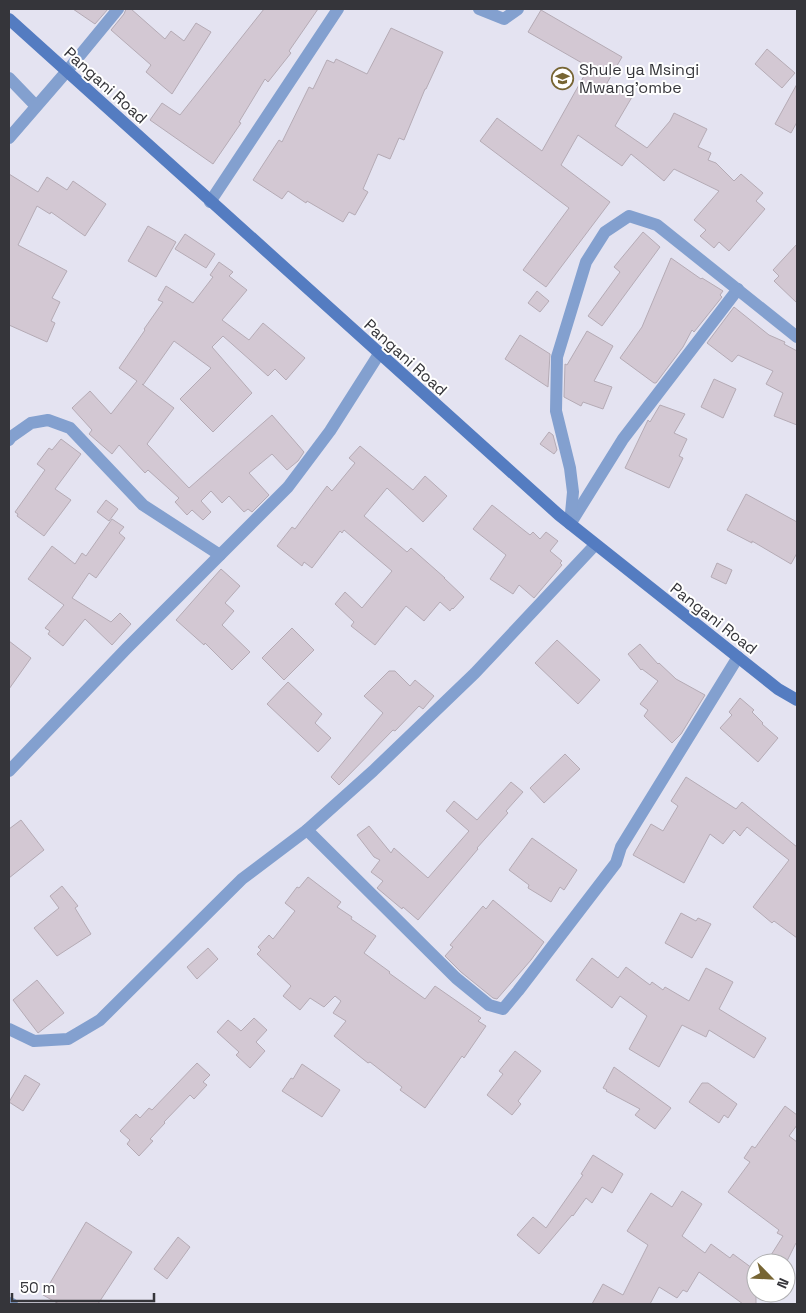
<svg xmlns="http://www.w3.org/2000/svg" width="806" height="1313" font-family="'Space Grotesk',sans-serif">
	<style>
		.building { fill: #d3c8d3; stroke: #b5abb5 }
		.lines { fill: none; stroke-linecap: round; stroke-linejoin: round }
		.minor { stroke: #83a0cf; stroke-width: 12 }
		.secondary { stroke: #547cc1; stroke-width: 12 }
		.labels { text-anchor: middle; stroke-width: 4; stroke-linejoin: round; paint-order: stroke }
		.poi-label { font-size: 16px; fill: #35353a; stroke: #fff; text-anchor: start }
		.street-label { font-size: 16px; fill: #35353a; stroke: #fff }
	</style>
	<rect width="100%" height="100%" fill="#e4e3f1"/>
	<g class="building">
		<path d="M73,9H108L95,24Z"/>
		<path d="M126,9H131L165,39L171,31L184,41L196,23L211,32L172,94L146,72L151,65L111,30L124,14Z"/>
		<path d="M264,9H318L289,51L291,53L268,82L265,79L239,122L241,123L213,164L150,120L162,103L180,115Z"/>
		<path d="M541,10L622,57L607,83L632,97L615,126L647,148L670,121L674,113L707,129L698,147L711,153L708,160L716,163L734,181L741,174L763,193L756,201L765,209L729,251L719,242L714,248L700,236L706,230L694,220L719,191L674,169L664,181L631,154L622,166L578,135L561,165L610,202L546,287L523,270L569,208L480,141L497,118L542,151L589,67L528,32Z"/>
		<path d="M391,28L443,52L426,89H425L404,140L399,138L390,159L378,154L363,189L368,192L355,215L349,212L343,222L307,201L306,203L288,191L282,199L253,180L279,140L282,142L309,87L313,89L327,60L334,63L336,59L367,74Z"/>
		<path d="M767,49L795,73L782,88L755,64Z"/>
		<path d="M797,84V122L791,133L775,124Z"/>
		<path d="M9,174L38,192L47,177L67,190L73,181L106,204L85,236L51,212L50,214L37,206L18,245L67,271L52,298L60,302L51,321L55,323L47,342L9,325Z"/>
		<path d="M148,226L176,242L156,277L128,261Z"/>
		<path d="M643,232L660,247L602,326L588,316L620,272L614,267Z"/>
		<path d="M185,234L215,254L206,268L175,249Z"/>
		<path d="M797,244V303L774,281L779,276L773,270Z"/>
		<path d="M671,258L701,279L702,278L723,291L720,295L722,297L694,332L692,330L683,347L656,383H654L620,358L642,327Z"/>
		<path d="M219,262L233,272L229,276L247,290L222,320L249,340L263,323L305,358L286,380L275,369L268,376L223,336L212,347L252,393L213,432L180,399L211,368L174,341L143,385L142,384L174,408L147,444L189,488L272,415L304,452L298,461L287,470L272,454L249,473L269,495L252,512L248,509L244,512L229,496L222,503L211,491L201,501L211,512L203,520L192,510L187,515L175,502L179,498L148,470L145,473L119,445L112,454L89,434L92,430L72,408L90,391L111,414L137,381L119,368L145,330L144,329L163,302L158,300L166,286L193,303L213,277L210,275Z"/>
		<path d="M537,291L549,301L540,312L528,303Z"/>
		<path d="M734,307L769,335L785,342L784,344L797,351V425L774,416L783,393L766,384L773,371L738,355L732,362L707,343Z"/>
		<path d="M587,331L613,346L594,381L612,387L603,409L583,402L581,406L564,397L565,364L567,365Z"/>
		<path d="M520,335L550,354L548,387L505,359Z"/>
		<path d="M714,379L736,389L723,418L701,407Z"/>
		<path d="M660,405L685,414L674,433L687,439L679,456L683,458L669,488L625,468L648,420L650,422Z"/>
		<path d="M549,432L553,435L557,450L554,454L540,444Z"/>
		<path d="M61,439L81,454L55,489L71,500L44,536L17,516L18,514L15,512L45,470L37,464L49,448L52,450Z"/>
		<path d="M360,446L413,490L425,476L447,496L423,522L387,488L364,516L407,552L411,548L445,578H444L464,597L453,609L452,608L450,611L440,602L424,621L406,606L375,645L351,626L354,622L335,604L345,592L362,608L392,571L344,530L342,533L340,531L312,568L304,562L302,566L277,546L292,527L295,529L327,486L332,491L355,463L349,458Z"/>
		<path d="M746,494L797,522V553L791,564L752,541V543L727,530Z"/>
		<path d="M106,500L118,509L109,521L97,512Z"/>
		<path d="M492,505L530,535L533,532L540,539L546,532L558,541L550,551L562,561L560,563L562,565L534,598L519,585L513,594L490,579L506,555L473,529Z"/>
		<path d="M112,519L124,527L119,533L125,538L96,578L89,573L72,598L111,622L120,613L131,624L112,645L85,619L63,646L48,634L50,631L45,628L64,605L28,579L52,546L75,564L82,553L86,556Z"/>
		<path d="M717,563L732,570L726,584L711,577Z"/>
		<path d="M221,569L240,586L225,603L234,611L222,625L250,652L232,670L205,643L204,645L176,620Z"/>
		<path d="M292,628L314,650L284,680L262,658Z"/>
		<path d="M557,640L600,680L578,704L535,663Z"/>
		<path d="M9,641L31,658L9,689Z"/>
		<path d="M640,644L658,664L659,663L676,679L705,695L681,734L672,743L644,716L648,710L640,704L658,681L642,669L641,670L628,654Z"/>
		<path d="M389,671H395L410,686L415,680L434,696L423,709L419,706L395,731L393,730L339,785L331,777L383,713L364,696Z"/>
		<path d="M288,682L322,714L315,723L331,738L318,752L267,704Z"/>
		<path d="M740,698L754,710L752,712L763,723L762,724L778,738L758,762L720,728L732,715L729,712Z"/>
		<path d="M565,754L580,769L544,803L530,788Z"/>
		<path d="M686,777L736,809L742,802L797,847V938L774,921L772,923L753,907L789,860L747,827L740,836L734,830L723,844L710,834L684,883L633,855L651,824L663,831L678,806L671,801Z"/>
		<path d="M511,782L523,792L506,811L508,813L477,848L478,849L418,920L403,907L402,909L377,888L383,881L371,872L380,860L374,857L357,835L369,826L391,853L394,848L428,878L469,831L446,811L454,801L477,820Z"/>
		<path d="M21,820L44,850L9,878V829Z"/>
		<path d="M532,838L577,870L564,890L560,887L551,902L528,888L529,885L509,870Z"/>
		<path d="M308,877L341,902L337,907L352,917L351,919L376,936L364,953L390,972L389,973L425,999L435,986L481,1018L478,1021L486,1026L464,1058L462,1056L425,1108L400,1090L402,1087L370,1062L368,1063L334,1036L346,1021L333,1013L341,1001L335,996L324,1007L310,998L300,1010L283,996L291,986L257,954L261,950L258,947L269,935L273,939L295,911L285,903L297,887L299,888Z"/>
		<path d="M62,886L78,906L75,908L91,934L57,956L34,928L59,908L50,896Z"/>
		<path d="M493,900L544,942L531,960L497,999L493,998L461,972L445,956L453,947L450,945L483,906L486,909Z"/>
		<path d="M681,913L696,921L698,918L711,924L692,958L665,943Z"/>
		<path d="M208,948L218,959L197,979L187,967Z"/>
		<path d="M592,958L618,978L626,967L650,985L652,982L663,990L665,987L689,1001L706,968L733,982L719,1009L766,1038L754,1058L709,1030L706,1037L682,1025L659,1067L629,1049L647,1016L620,996L612,1008L576,980Z"/>
		<path d="M37,980L64,1013L38,1033L13,1000Z"/>
		<path d="M254,1018L267,1030L256,1042L265,1051L250,1068L236,1055L239,1052L217,1032L228,1020L241,1031Z"/>
		<path d="M515,1051L541,1071L518,1101L521,1104L512,1115L487,1095L503,1074L499,1071Z"/>
		<path d="M197,1063L210,1075L203,1082L207,1085L194,1099L190,1095L164,1122L165,1123L150,1139L153,1141L139,1156L127,1144L130,1140L120,1131L136,1114L140,1118L149,1108L152,1110Z"/>
		<path d="M302,1064L340,1090L322,1117L282,1091L291,1078L293,1079Z"/>
		<path d="M614,1067L671,1108L655,1129L635,1115L640,1109L606,1091L607,1090L603,1088Z"/>
		<path d="M25,1075L40,1084L23,1111L9,1102Z"/>
		<path d="M702,1083H708L737,1104L728,1118L724,1115L719,1123L689,1102Z"/>
		<path d="M785,1106L797,1115V1125L789,1136L797,1142V1243H796L786,1263H766L783,1236L777,1233L779,1230L728,1192L750,1162L744,1158L752,1146L755,1148Z"/>
		<path d="M593,1155L623,1174L612,1193L602,1187L592,1203L586,1198L573,1216L572,1215L539,1254L517,1235L533,1217L546,1228L583,1175L581,1174Z"/>
		<path d="M682,1191L702,1204L682,1236L705,1253L711,1244L730,1258L733,1254L756,1271V1304H743L699,1272L687,1292L683,1290L677,1298L659,1287L650,1304H592L603,1284L623,1295L648,1245L627,1231L651,1193L672,1207Z"/>
		<path d="M86,1222L132,1252L98,1304H59L43,1295Z"/>
		<path d="M178,1237L190,1247L167,1279L154,1269Z"/>
	</g>
	<g class="lines">
		<g class="minor">
			<path d="M479,9L504,19L518,9"/>
			<path d="M9,78L36,106"/>
			<path d="M9,138L67,71L118,9"/>
			<path d="M210,202L338,9"/>
			<path d="M9,440L11,437L31,423L48,420L70,428L143,505L220,555"/>
			<path d="M572,521L623,439L738,289"/>
			<path d="M570,524L573,492L570,468L556,411L557,357L586,262L605,232L629,216L657,225L797,337"/>
			<path d="M9,771L127,648L288,487L330,431L379,354"/>
			<path d="M307,830L456,978L489,1005L503,1009L518,991L616,863L621,847L738,657"/>
			<path d="M9,1029L34,1041L68,1039L100,1020L242,879L307,830L373,771L475,673L595,545"/>
			<path d="M9,1303L12,1304"/>
		</g>
		<path class="secondary" d="M9,19L559,515L778,689L797,700"/>
	</g>
	<defs>
		<symbol id="school-ring" viewBox="-11 -11 22 22"><circle r="9.5" fill="#fff" stroke="#776533" stroke-width="1.5"/><path d="M0-5L7-2L0 1L-7-2ZM-4 1L0 2.5L4 1V4Q0 6-4 4Z" fill="#776533"/></symbol>
	</defs>
	<g fill-rule="evenodd">
		<use href="#school-ring" x="550" y="66" width="25" height="25"/>
	</g>
	<g class="labels">
		<g class="poi-label">
			<text x="579" y="75">Shule ya Msingi<tspan x="579" dy="18">Mwang'ombe</tspan></text>
		</g>
		<g class="street-label">
			<text transform="translate(106 85) rotate(42)" y="6">Pangani Road</text>
			<text transform="translate(406 357) rotate(42)" y="6">Pangani Road</text>
			<text transform="translate(714 618) rotate(38)" y="6">Pangani Road</text>
		</g>
	</g>
	<rect width="806" height="1313" fill="none" stroke="#35353a" stroke-width="20"/>
	<g transform="translate(771 1278) rotate(114)"><circle r="24" fill="#ffffff" stroke="#aeaeb0"/>
	<path d="M0-4L9 19L0 12L-9 19Z" fill="#776533"/>
	<text y="-8" font-size="14" font-weight="bold" text-anchor="middle" fill="#35353a">N</text>
	</g>
	<path d="M12 1293v8h142v-8" fill="none" stroke="#35353a" stroke-width="2.5"/>
	<text x="20" y="1293" font-size="15" fill="#35353a" stroke="#ffffff" stroke-width="4" paint-order="stroke">50 m</text>
</svg>
